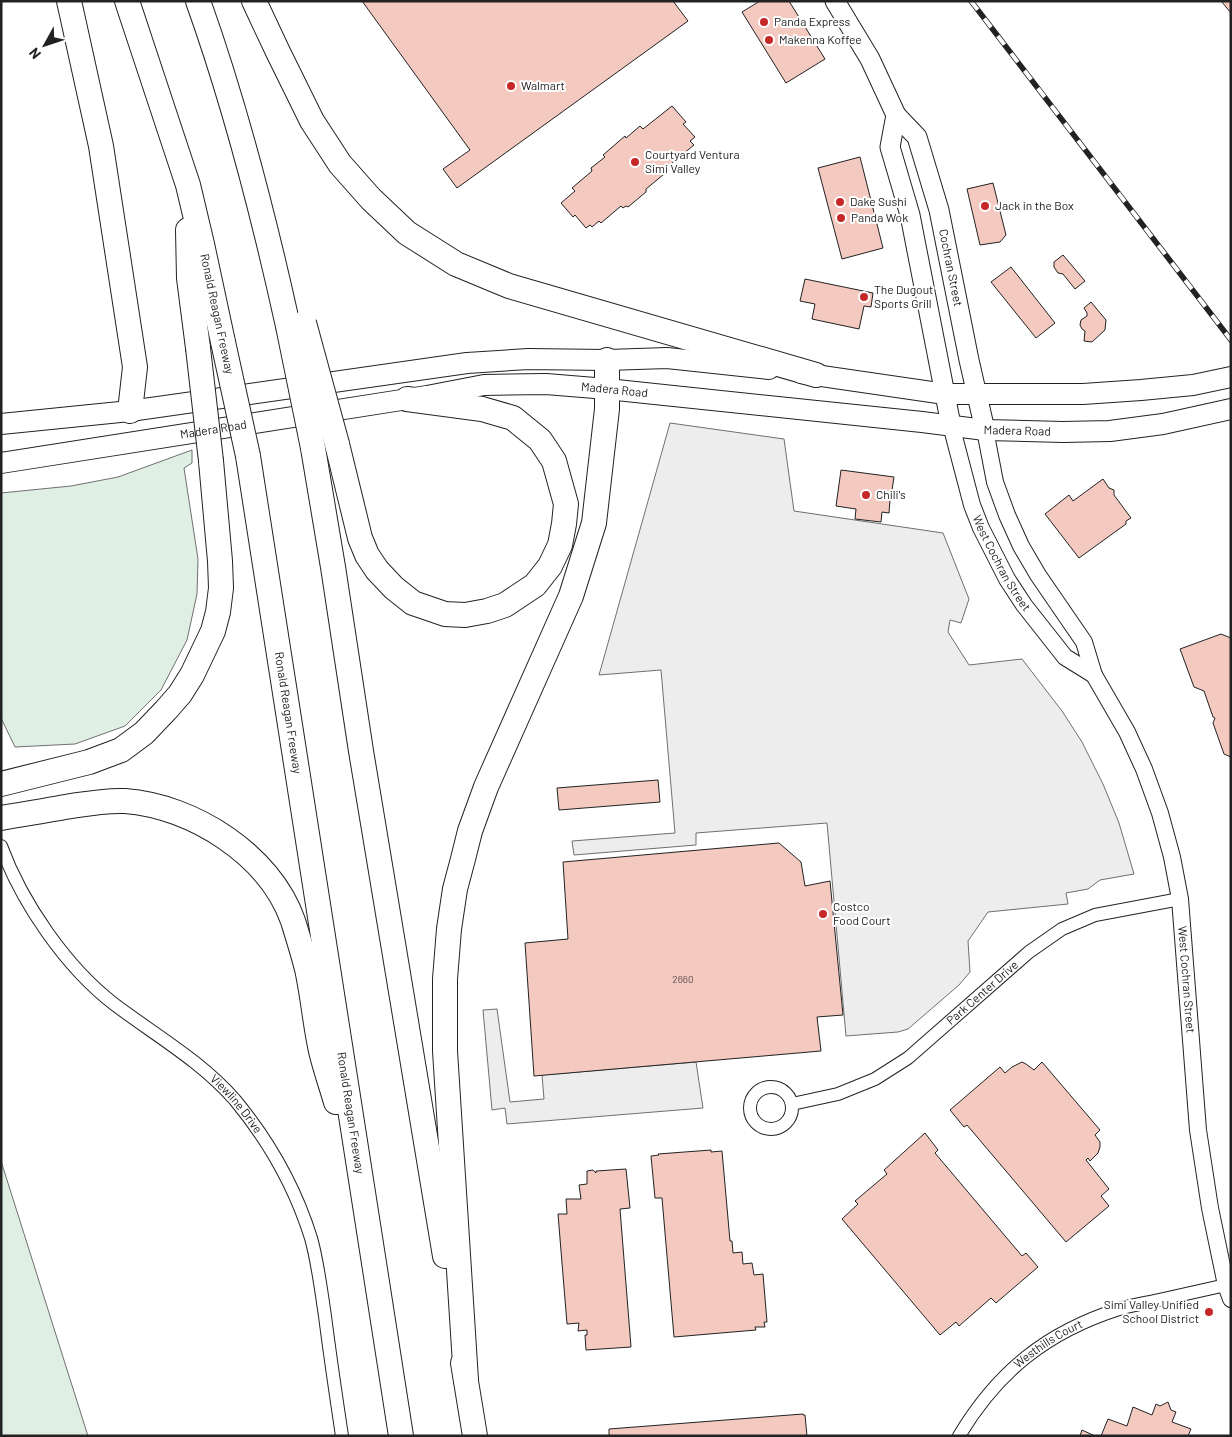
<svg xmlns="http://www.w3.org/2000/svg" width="1232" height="1437" font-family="Barlow,sans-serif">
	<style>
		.green { fill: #e0efe3; stroke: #6f6f6f }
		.parking { fill: #ededed; stroke: #6f6f6f }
		.building { fill: #f3c9c0; stroke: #222 }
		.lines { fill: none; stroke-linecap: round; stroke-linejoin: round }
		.minor-casing { stroke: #222; stroke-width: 14 }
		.tertiary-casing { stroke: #222; stroke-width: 18 }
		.secondary-casing { stroke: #222; stroke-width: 21 }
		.primary-casing { stroke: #222; stroke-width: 22 }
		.motorway-casing { stroke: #222; stroke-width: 26 }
		.minor { stroke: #fff; stroke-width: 12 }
		.tertiary { stroke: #fff; stroke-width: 16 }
		.secondary { stroke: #fff; stroke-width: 19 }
		.primary { stroke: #fff; stroke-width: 20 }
		.motorway { stroke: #fff; stroke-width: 24 }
		.rail-casing { stroke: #222; stroke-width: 5.5 }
		.rail { stroke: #fff; stroke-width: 4; stroke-dasharray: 11; stroke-linecap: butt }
		.motorway-bridge-casing { stroke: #222; stroke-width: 26; stroke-linecap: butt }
		.motorway-bridge { stroke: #fff; stroke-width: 24 }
		.poi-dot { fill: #c62828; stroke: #fff; stroke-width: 2 }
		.labels { text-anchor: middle; stroke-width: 4; stroke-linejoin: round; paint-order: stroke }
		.number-label { font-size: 10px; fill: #564c4a }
		.poi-label { font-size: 12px; fill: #222; stroke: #fff; text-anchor: start }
		.street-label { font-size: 12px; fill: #222; stroke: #fff }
	</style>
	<rect width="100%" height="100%" fill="#fff"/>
	<g class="green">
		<path d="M192,450V463L184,468L198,559L197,594L187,640L161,690L125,726L75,744L15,747L1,718V493L71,486L118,477Z"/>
		<path d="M1,1161L88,1436H1Z"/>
	</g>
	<g class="parking">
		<path d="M670,423L784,439L794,511L943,533L969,599L961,623L950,620L948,632L969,665L1022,659L1062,711L1082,742L1103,784L1119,823L1134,874L1100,880L1088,889L1066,893L1068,904L988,912L968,941L970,972L959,985L908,1029L898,1032L846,1036L827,823L696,833V845L574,855L572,841L675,833L661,670L599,675Z"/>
		<path d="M497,1009L510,1102L544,1099L542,1075L696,1062L703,1108L507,1124L505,1108L492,1110L483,1010Z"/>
	</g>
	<g class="building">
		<path d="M362,1H673L688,21L457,188L443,169L470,150Z"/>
		<path d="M760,1H789L825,59L786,83L742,12Z"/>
		<path d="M1221,1H1231V13Z"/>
		<path d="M672,106L686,122L683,124L695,137L690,141L694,145L666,168L669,170L646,189V192L628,207L626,206L623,208L621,206L601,223L599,221L592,227L590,225L586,228L575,215L573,217L561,203L575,191L572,188L592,171L591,168L605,157L603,155L625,136L626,138L640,126L643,129Z"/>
		<path d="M860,157L883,248L842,259L818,168Z"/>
		<path d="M993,183L1006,235L1000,242L980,245L967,189Z"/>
		<path d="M1063,255L1085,281L1075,289L1063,274L1058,273L1054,267V262Z"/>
		<path d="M1011,267L1055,323L1036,338L991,282Z"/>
		<path d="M805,279L873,293L871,307L864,306L859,329L812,319L815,304L800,301Z"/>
		<path d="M1091,302L1106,320L1105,330L1092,342L1084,341L1085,331L1082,329L1080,325L1081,320L1087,316V313L1084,308Z"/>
		<path d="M841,470L894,477L892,490H895L893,500H890L889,513L882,512L881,522L855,519L856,509L836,506Z"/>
		<path d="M1103,479L1109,488L1114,490V495L1131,518L1126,521V524L1079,558L1045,514L1069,495L1073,501Z"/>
		<path d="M1221,634L1231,638V757L1224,754L1213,723L1215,718L1213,717L1204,691L1194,687L1180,649Z"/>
		<path d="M658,780L660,802L559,810L557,788Z"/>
		<path d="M779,843L801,862L805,886L830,881L843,1015L817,1017L821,1051L534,1076L525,943L568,939L563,862Z"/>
		<path d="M1022,1062L1026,1064L1034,1070L1042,1062L1100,1130L1095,1135L1100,1142V1147L1098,1153L1090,1161L1088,1158L1086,1160L1109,1189L1101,1196L1109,1206L1066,1242L967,1125L964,1127L950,1110L1000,1067L1005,1073L1012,1067Z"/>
		<path d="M925,1133L938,1150L935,1153L1022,1256L1026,1253L1038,1267L996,1303L991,1298L959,1326L956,1322L940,1335L842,1219L858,1204L855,1201L887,1174L884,1170Z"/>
		<path d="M711,1150V1152L722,1151L730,1241H732L733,1253L742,1252L743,1264L752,1263L754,1275L763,1274L767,1322H764L765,1327H755L756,1330L674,1337L662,1198H655L651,1156L659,1155L658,1154Z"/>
		<path d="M626,1169L630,1208L620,1209L631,1347L586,1350L585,1335H587V1330L578,1331L579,1323L567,1324L558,1214H567L566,1199H581L579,1185L587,1184V1171L593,1170L596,1173V1171Z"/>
		<path d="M1168,1402L1171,1410L1176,1412L1172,1422L1191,1429L1188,1436H1101L1108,1419L1127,1426L1133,1407L1152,1415L1156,1404L1160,1406Z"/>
		<path d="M803,1414V1415H805L807,1436H609V1429Z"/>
		<path d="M1082,1430L1095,1436H1080Z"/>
	</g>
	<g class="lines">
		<defs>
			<g id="minor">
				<path id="s1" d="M1,846C22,903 66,967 114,1004C155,1035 201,1061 235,1100C269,1141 295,1187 311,1238C318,1263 321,1290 325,1316C330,1356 336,1396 342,1436"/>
				<circle cx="771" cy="1108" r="21"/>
				<path id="s2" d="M792,1104L838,1094L875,1079L908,1058L1029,952L1062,929L1095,915L1180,899"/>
				<path id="s3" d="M959,1436C998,1371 1047,1332 1119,1309C1132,1305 1146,1303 1159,1300C1182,1295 1204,1290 1226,1285"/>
			</g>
			<g id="tertiary">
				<path id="s4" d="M951,425L972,505L981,528L1007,579L1024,605L1065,657L1094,675"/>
				<path id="s5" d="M985,430L995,482L1007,515L1021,546L1038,575L1084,642L1094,675L1127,732L1144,769L1160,813L1172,857L1180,899L1198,1130L1210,1208L1226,1285L1231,1299"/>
			</g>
			<g id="secondary">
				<path id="s6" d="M835,1L870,59L896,115L917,137L939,210L969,360L985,430"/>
				<path d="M896,115L890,147L910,215L951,425"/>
			</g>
			<g id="primary">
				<path d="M801,373L945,394H1083L1141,390L1193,385L1231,377"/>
				<path d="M1,424L130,411L467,363L528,359L607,360L667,358L769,369"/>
				<path id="s7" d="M1,463L427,396L484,385L546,384L607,389L922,422L985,430L1063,432L1110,431L1163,424L1231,409"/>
			</g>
			<g id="motorway">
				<path d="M69,1L101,146L135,367L130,411"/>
				<path d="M127,1L188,185L202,244L223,342"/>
				<path d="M198,1C236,107 264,217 288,326"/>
				<path d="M254,1L278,52L312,121L340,164L371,199L407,233L456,264L509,286L816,375"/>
				<path d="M188,230L189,278L198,348"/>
				<path d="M337,444L360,538L367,555L377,570L394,588L413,603L445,614L465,615L487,611L505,605L535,585L550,566L560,545L564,524L566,504L554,461L540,440L513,418L482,409L407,399"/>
				<path d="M313,448L333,567L361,751L445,1256"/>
				<path id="s8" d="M248,456L401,1436"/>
				<path d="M1,784L89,762L121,750L144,733L166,710L180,694L192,675L213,631L218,612L221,588L220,561L211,461"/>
				<path d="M1,818C23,814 44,811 65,807C85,804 105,800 125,801C193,806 270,855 293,921C298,937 303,953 307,969C313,996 315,1024 321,1051C325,1068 331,1085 336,1102"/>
				<path d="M463,1363L475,1436"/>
				<path d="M466,1380L445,1051V979L449,929L455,889L463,859L470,831L486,787L571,596L594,523L607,409V360"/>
			</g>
		</defs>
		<use href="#minor" class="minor-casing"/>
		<use href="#tertiary" class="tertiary-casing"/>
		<use href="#secondary" class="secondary-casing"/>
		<use href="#primary" class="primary-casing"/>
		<use href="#motorway" class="motorway-casing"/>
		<use href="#minor" class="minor"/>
		<use href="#tertiary" class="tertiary"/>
		<use href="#secondary" class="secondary"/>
		<use href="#primary" class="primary"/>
		<use href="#motorway" class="motorway"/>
		<defs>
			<path id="rail" d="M971,1L1231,340"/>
		</defs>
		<use href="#rail" class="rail-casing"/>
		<use href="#rail" class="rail"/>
		<defs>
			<g id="motorway-bridge">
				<path d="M304,323L337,444"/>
				<path d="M288,326L313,448"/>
				<path d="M223,342L248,456"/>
				<path d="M198,348L211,461"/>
			</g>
		</defs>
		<use href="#motorway-bridge" class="motorway-bridge-casing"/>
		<use href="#motorway-bridge" class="motorway-bridge"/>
	</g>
	<g class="poi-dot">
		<circle cx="764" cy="22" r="5"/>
		<circle cx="769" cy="40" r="5"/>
		<circle cx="511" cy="86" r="5"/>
		<circle cx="635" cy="162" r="5"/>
		<circle cx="840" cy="202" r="5"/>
		<circle cx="985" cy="206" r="5"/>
		<circle cx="841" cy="218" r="5"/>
		<circle cx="864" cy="297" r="5"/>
		<circle cx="866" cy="495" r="5"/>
		<circle cx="823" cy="914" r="5"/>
		<circle cx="1209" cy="1312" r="5"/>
	</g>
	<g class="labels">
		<g class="number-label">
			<text x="683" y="983">2660</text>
		</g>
		<g class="poi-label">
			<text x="774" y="26">Panda Express</text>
			<text x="779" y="44">Makenna Koffee</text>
			<text x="521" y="90">Walmart</text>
			<text x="645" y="159">Courtyard Ventura<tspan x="645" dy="14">Simi Valley</tspan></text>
			<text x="850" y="206">Dake Sushi</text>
			<text x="995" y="210">Jack in the Box</text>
			<text x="851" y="222">Panda Wok</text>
			<text x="874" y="294">The Dugout<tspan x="874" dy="14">Sports Grill</tspan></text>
			<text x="876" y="499">Chili's</text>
			<text x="833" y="911">Costco<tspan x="833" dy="14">Food Court</tspan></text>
			<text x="1199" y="1309" text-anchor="end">Simi Valley Unified<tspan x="1199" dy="14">School District</tspan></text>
		</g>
		<g class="street-label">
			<text dy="4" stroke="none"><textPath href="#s6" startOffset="295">Cochran Street</textPath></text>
			<text transform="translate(217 314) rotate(78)" y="4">Ronald Reagan Freeway</text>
			<text dy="4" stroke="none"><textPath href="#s7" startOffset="620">Madera Road</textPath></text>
			<text dy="4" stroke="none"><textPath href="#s7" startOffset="215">Madera Road</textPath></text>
			<text dy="4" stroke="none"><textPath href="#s7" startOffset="1025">Madera Road</textPath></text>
			<text dy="4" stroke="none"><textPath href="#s4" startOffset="148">West Cochran Street</textPath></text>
			<text dy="4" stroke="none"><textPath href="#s8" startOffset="260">Ronald Reagan Freeway</textPath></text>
			<text dy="4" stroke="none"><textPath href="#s5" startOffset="594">West Cochran Street</textPath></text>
			<text dy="4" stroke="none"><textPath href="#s2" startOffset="225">Park Center Drive</textPath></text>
			<text dy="4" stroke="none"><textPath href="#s1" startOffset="355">Viewline Drive</textPath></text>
			<text dy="4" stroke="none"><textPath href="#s8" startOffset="665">Ronald Reagan Freeway</textPath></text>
			<text dy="4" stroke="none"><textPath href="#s3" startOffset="130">Westhills Court</textPath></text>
		</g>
	</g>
	<rect width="1232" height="1437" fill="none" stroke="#222222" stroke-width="5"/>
	<g transform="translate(45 45) rotate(230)" stroke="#ffffff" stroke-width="4" paint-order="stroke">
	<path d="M0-4L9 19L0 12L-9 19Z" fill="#222222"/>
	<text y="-8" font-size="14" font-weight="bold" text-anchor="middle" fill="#222222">N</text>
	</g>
</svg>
